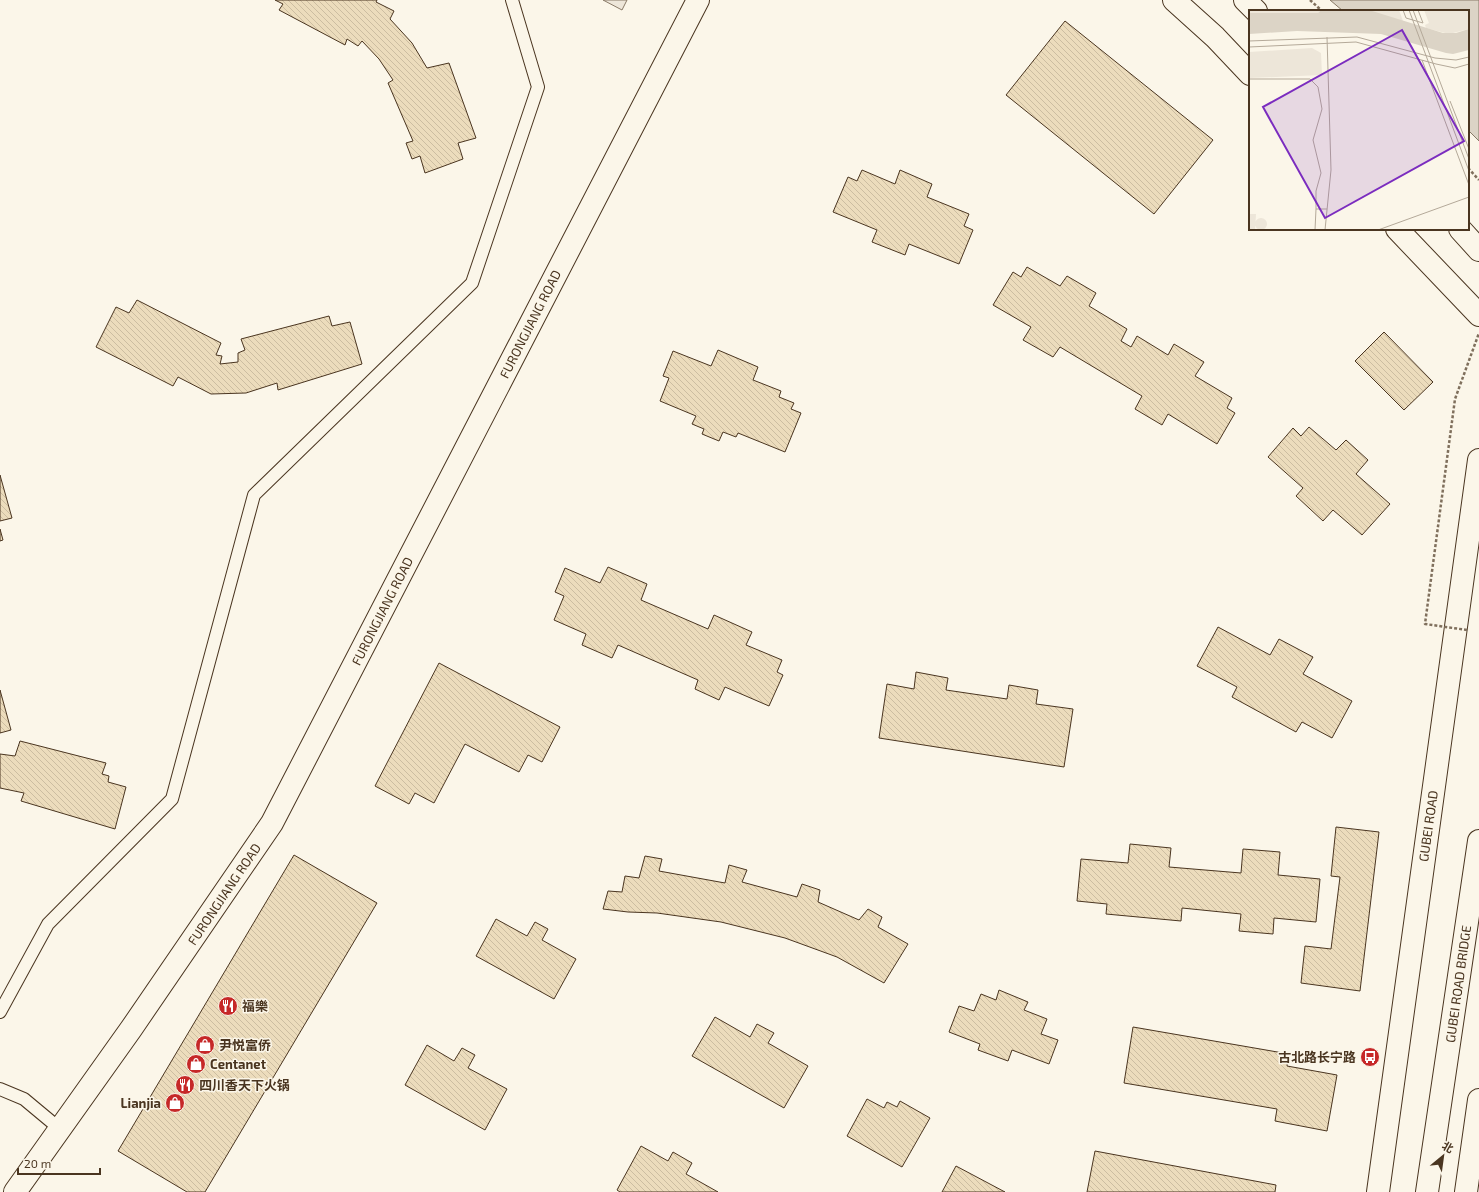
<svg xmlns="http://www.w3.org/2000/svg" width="1479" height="1192" font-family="'Exo 2','Noto Sans SC',sans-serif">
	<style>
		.green { fill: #ede6d9; stroke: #887966 }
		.water { fill: #dcd4c6; stroke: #887966 }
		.building { fill: url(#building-back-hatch); stroke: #4a3520 }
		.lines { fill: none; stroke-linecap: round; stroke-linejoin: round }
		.service-casing { stroke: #4a3520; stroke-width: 14 }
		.tertiary-casing { stroke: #4a3520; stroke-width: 24 }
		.secondary-casing { stroke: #4a3520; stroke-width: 24 }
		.primary-casing { stroke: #4a3520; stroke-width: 24 }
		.path { stroke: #7f6f5c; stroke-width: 2.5; stroke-dasharray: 3 2; stroke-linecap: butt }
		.service { stroke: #fbf6e9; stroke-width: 12 }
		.tertiary { stroke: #fbf6e9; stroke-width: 22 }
		.secondary { stroke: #fbf6e9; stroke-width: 22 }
		.primary { stroke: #fbf6e9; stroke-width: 22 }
		.path-bridge { stroke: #7f6f5c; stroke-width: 2.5; stroke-dasharray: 3 2; stroke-linecap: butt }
		.labels { text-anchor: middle; stroke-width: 3; stroke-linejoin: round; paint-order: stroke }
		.street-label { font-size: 13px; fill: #4a3520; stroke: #fbf6e9 }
		.poi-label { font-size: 13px; font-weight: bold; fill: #4a3520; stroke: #fbf6e9; text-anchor: start }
		.inset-road { fill: none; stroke: #b4a999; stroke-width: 1 }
		.view { fill: #7b2cbf; fill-opacity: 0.15; stroke: #7b2cbf; stroke-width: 2 }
		.inset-edge { fill: none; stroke: #4a3520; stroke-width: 2 }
	</style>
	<defs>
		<pattern id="building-back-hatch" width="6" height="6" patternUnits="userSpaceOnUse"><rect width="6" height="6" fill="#ecdcbc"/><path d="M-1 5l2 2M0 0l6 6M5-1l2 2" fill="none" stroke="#ccbda1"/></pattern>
	</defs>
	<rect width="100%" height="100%" fill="#fbf6e9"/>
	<path class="green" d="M603,0H627L622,10Z"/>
	<path class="water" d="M1330,0H1479V141L1468,130V11H1343Z"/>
	<g class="building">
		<path d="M275,0H377L376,2L394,11L390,19L412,43L427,68L449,63L476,138L458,143L463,159L425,173L420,156L412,159L406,143L413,141L388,83L393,80L379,59L362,41L358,46L347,39L345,45L279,10L283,4Z"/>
		<path d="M1065,21L1213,140L1154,214L1006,95Z"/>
		<path d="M862,170L895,184L900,170L932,184L927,197L969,214L964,226L973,230L959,264L909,244L905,255L872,242L877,230L833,212L848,177L857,181Z"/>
		<path d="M1027,267L1060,286L1067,276L1096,293L1089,306L1127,329L1121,341L1131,347L1137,336L1168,355L1174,344L1204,362L1195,376L1232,398L1227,408L1235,413L1217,444L1168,414L1162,425L1135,409L1142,396L1060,347L1053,357L1023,340L1031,327L993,305L1013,272L1021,277Z"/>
		<path d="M137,300L221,343L216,355L222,356L220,364L238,362V353L245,350L241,339L329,316L332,326L350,322L362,364L278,390L277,383L246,393L211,394L178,377L173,386L96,347L116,307L129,313Z"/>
		<path d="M1384,332L1433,382L1404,410L1355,361Z"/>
		<path d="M718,350L758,367L753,380L781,391L779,397L794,403L791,409L801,413L785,452L738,433L736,437L723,432L719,441L702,434L704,429L692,424L696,416L660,401L669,378L663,376L673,351L711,366Z"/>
		<path d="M1309,427L1336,450L1346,440L1368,460L1356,474L1390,504L1362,535L1333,510L1323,521L1296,496L1303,488L1268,457L1293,428L1301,436Z"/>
		<path d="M0,475L12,518L0,521Z"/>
		<path d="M0,529L3,540L0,541Z"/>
		<path d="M608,567L647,584L641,600L708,629L714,615L752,632L746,645L782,660L777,672L783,675L769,706L725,687L719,700L695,689L698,680L618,645L612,658L582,645L586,634L554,620L564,596L555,592L565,568L600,583Z"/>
		<path d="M1218,627L1270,655L1279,639L1313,657L1303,674L1352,701L1332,738L1302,722L1296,732L1232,697L1237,687L1197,666Z"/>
		<path d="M439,663L560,727L542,762L528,755L519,772L465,744L434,803L415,793L409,804L375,786Z"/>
		<path d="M916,672L948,678L946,690L1007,699L1009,685L1038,690L1036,704L1073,709L1064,767L879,738L887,684L914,689Z"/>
		<path d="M0,690L11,730L0,733Z"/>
		<path d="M20,741L106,763L102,774L109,776L108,782L126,787L115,829L21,801L24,793L0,788V754L15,756Z"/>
		<path d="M1336,827L1379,832L1360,991L1301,983L1305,946L1331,949L1340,877L1331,876Z"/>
		<path d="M1130,844L1171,848L1169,867L1241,873L1243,849L1280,852L1278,875L1320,879L1316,922L1274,918L1273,934L1239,931L1241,914L1182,908L1181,921L1106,914L1107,904L1077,901L1081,859L1128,863Z"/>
		<path d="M294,855L377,903L205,1192H187L118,1151Z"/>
		<path d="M645,856L662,859L659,871L725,883L729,865L747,870L742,882L797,897L802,884L820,890L818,902L859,920L868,909L882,917L878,927L908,944L884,983L837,957L785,938L721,922L657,913L628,912L603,909L608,891L622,892L625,876L639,878Z"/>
		<path d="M496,919L527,936L535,922L548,929L542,940L576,959L554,999L476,956Z"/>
		<path d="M999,990L1028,1002L1024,1010L1047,1019L1041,1034L1058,1040L1049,1064L1012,1050L1008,1061L978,1050L980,1044L949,1032L959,1006L974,1011L981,994L996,1000Z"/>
		<path d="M715,1017L750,1037L757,1024L774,1033L768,1043L808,1066L784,1108L692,1056Z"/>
		<path d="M1133,1027L1289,1054L1287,1066L1337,1075L1327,1131L1275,1121L1277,1109L1124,1083Z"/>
		<path d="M427,1045L454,1061L462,1048L475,1055L468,1068L507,1089L485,1130L405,1085Z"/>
		<path d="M867,1099L884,1108L887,1102L897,1107L900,1101L930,1118L902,1167L847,1136Z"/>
		<path d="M641,1146L668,1161L673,1152L692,1163L686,1174L718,1192H620L617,1190Z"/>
		<path d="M1095,1151L1276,1185L1275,1192H1087Z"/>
		<path d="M956,1166L1005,1192H942Z"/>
	</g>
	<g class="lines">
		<defs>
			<g id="service">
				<path d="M0,1012L48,924L172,799L254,495L472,283L538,87L512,0"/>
				<path d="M0,1089L24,1099L60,1129"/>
			</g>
			<path id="tertiary" d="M15,1192L131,1029L272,823L698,0"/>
			<g id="secondary">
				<path d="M1378,1192L1479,460"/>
				<path d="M1427,1192L1479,841"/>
				<path d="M1466,1192L1479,1100"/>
			</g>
			<g id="primary">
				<path d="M1174,0L1215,37L1250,74"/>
				<path d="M1245,0L1256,11"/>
				<path d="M1397,229L1479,315"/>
				<path d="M1460,229L1479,250"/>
			</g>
		</defs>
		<use href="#service" class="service-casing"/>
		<use href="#tertiary" class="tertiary-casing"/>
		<use href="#secondary" class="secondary-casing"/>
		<use href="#primary" class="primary-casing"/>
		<g class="path">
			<path d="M1310,0L1322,11"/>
			<path d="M1468,168L1479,180"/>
		</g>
		<use href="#service" class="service"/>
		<use href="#tertiary" class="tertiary"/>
		<use href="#secondary" class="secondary"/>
		<use href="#primary" class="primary"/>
		<path class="path-bridge" d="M1467,630L1425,624L1455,399L1479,333"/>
	</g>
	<defs>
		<symbol id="restaurant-disc" viewBox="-11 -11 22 22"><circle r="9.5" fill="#c62828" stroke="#fbf6e9"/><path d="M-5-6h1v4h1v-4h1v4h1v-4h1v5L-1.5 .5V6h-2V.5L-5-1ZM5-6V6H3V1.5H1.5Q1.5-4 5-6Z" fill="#fff"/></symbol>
		<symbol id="shop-disc" viewBox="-11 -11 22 22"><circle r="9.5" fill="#c62828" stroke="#fbf6e9"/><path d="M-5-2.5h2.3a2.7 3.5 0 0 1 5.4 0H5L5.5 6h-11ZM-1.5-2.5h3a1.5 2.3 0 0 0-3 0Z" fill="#fff"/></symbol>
		<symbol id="bus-disc" viewBox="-11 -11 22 22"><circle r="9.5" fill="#c62828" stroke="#fbf6e9"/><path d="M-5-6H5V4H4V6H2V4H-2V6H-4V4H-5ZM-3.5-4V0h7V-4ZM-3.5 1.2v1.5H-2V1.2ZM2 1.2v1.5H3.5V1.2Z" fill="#fff"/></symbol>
	</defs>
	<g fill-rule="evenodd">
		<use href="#restaurant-disc" x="217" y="995" width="22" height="22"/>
		<use href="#shop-disc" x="194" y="1034" width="22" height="22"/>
		<use href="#bus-disc" x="1359" y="1046" width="22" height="22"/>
		<use href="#shop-disc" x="185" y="1053" width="22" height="22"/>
		<use href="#restaurant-disc" x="174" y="1074" width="22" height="22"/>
		<use href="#shop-disc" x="164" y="1092" width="22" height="22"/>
	</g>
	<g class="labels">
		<g class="street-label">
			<text transform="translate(530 324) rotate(-63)" y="5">FURONGJIANG ROAD</text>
			<text transform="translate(382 611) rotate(-63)" y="5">FURONGJIANG ROAD</text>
			<text transform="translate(1428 826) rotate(-82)" y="5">GUBEI ROAD</text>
			<text transform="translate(224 894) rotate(-56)" y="5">FURONGJIANG ROAD</text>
			<text transform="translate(1458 984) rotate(-82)" y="5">GUBEI ROAD BRIDGE</text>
		</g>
		<g class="poi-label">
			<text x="242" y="1011">福樂</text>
			<text x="219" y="1050">尹悦富侨</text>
			<text x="1356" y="1062" text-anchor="end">古北路长宁路</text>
			<text x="210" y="1069">Centanet</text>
			<text x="199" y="1090">四川香天下火锅</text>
			<text x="161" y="1108" text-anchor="end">Lianjia</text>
		</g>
	</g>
	<g transform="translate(1249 10)">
		<rect width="220" height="220" fill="#fbf6e9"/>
		<path d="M0,0H72L69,3L25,4L0,3ZM120,0H150L154,11L120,2ZM175,0H220V19L200,24L177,18L176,15L180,13ZM63,38L72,43L73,65L0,68V42ZM0,204H7L6,220L0,219ZM6 214a6 6 0 1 1 12 0a6 6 0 1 1-12 0Z" fill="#ede6d9"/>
		<path d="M72,0H120L194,23H207L220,19V40L204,44L197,43L132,24L48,21L0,24V3H69Z" fill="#dcd4c6"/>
		<path class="inset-road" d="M154,0L157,8L174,13L169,0M160,0L220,161M164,0L220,149M0,31L108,27L186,48L207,50L220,47M0,37L107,32L187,54L206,58L220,54M173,50L220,175M0,69H61L69,77L73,99L64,130L72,163L67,181V199H78M201,91L220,139M66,220L67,199M76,220L82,160L78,27M129,220L220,187"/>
		<path class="view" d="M153,20L215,131L76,208L14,97Z"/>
		<rect width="220" height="220" class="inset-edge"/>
	</g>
	<g transform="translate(1443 1156) rotate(29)" stroke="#fbf6e9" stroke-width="3" paint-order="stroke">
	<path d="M0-3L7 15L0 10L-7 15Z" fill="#4a3520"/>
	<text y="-6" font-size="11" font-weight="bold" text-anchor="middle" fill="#4a3520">北</text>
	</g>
	<path d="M18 1168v6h82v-6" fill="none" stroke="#4a3520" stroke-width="2"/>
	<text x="24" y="1168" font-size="12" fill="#4a3520" stroke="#fbf6e9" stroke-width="3" paint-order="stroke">20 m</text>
</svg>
